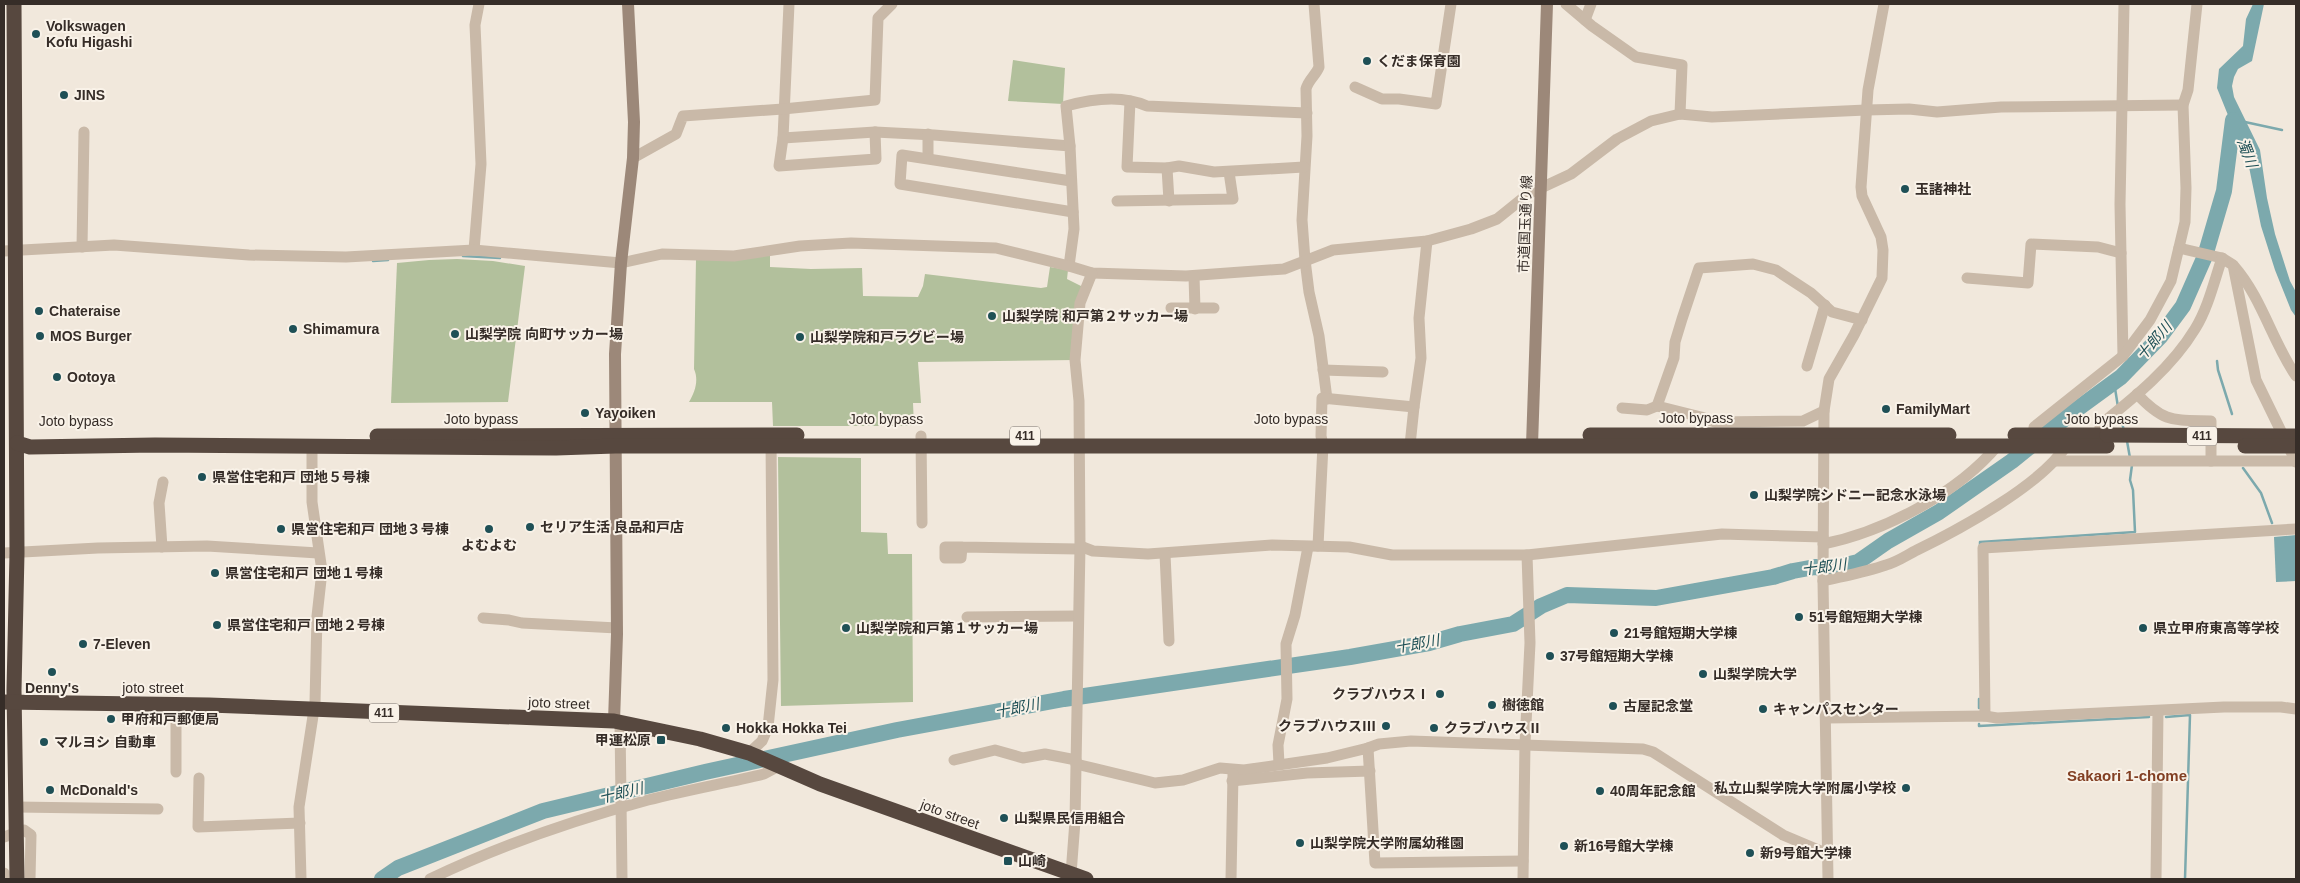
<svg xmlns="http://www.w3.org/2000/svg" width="2300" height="883" font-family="Helvetica,'Noto Sans JP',sans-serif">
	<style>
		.green { fill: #b2c09c }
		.water { fill: #7ca9ad }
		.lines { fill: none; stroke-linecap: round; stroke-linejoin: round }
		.stream { stroke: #7ca9ad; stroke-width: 2.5 }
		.river { stroke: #7ca9ad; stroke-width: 16 }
		.street { stroke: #c9b9a8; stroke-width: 11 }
		.secondary { stroke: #9c8879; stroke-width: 12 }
		.highway { stroke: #57483f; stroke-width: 15 }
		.highway-bridge { stroke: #57483f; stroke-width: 15 }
		.poi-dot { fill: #1f5056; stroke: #f9f2e8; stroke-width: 2 }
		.labels { text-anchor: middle; stroke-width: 4; stroke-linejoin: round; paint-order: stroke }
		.shield { fill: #f9f2e8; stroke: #706862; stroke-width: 1 }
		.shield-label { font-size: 12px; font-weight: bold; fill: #362d28 }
		.poi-label { font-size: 14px; font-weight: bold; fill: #362d28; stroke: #f9f2e8; text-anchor: start }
		.street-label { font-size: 14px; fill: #362d28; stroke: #f9f2e8 }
		.water-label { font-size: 15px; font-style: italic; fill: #1f5056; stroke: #f9f2e8 }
		.neighbourhood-label { font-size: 15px; font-weight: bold; fill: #823f23; stroke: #f9f2e8 }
	</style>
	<rect width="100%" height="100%" fill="#f1e8dc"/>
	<g class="green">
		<path d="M1013,60L1065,68L1063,104L1008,101Z"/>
		<path d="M770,255V267L811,269L862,268L863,296L918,297L923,286L925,274L1041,288L1047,287L1050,267L1068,270L1067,279L1085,288L1075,360L918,362L921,403H913L914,426H773L772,402H689C695,392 699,380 694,369L696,259L740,260Z"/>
		<path d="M457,259L493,261L525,266L508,402L391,403L397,263L429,260Z"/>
		<path d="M778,457L861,458V532L887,533L888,554H912L913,702L781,706Z"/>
	</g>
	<g class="water">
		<path d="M2253,4H2264L2252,61L2238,69L2234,77L2232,86L2234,97L2260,150L2267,198L2275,234L2290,281L2296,292V317L2291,310L2275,270L2261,226L2249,167L2217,88L2219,69L2243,46L2246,19Z"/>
		<path d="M2296,535V581L2276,582L2274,537Z"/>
	</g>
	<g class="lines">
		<g class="stream">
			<path d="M2245,122L2282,130"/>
			<path d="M463,256L500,258"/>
			<path d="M373,261L388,260"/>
			<path d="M2217,361L2218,370L2232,414"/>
			<path d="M2114,382L2118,407"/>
			<path d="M2120,414L2124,431"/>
			<path d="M2127,441L2130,458"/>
			<path d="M2243,468L2261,493L2272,523"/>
			<path d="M1980,546V542L2135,532L2133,490L2130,480L2132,465"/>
			<path d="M1979,708V699"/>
			<path d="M2166,717L2190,715L2185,879"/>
			<path d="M1979,724V726L2149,717"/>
		</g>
		<path class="river" d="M382,879L398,868L543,811L705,772L897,730L1064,699L1350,657L1429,643L1460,634L1513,624L1541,606L1567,595L1656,598L1773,577L1793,571L1815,567L1829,569L1858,562L1888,541L1939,512L2012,461L2073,412L2121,377L2160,337L2183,306L2205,256L2224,191L2233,120"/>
		<g class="street">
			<path d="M789,4L783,138L875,132L934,135L1070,146L1074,229L1069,266"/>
			<path d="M1314,4L1319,67C1316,75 1308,80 1306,89L1307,136L1302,220L1305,260L1309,292L1319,336L1327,399"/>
			<path d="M1566,4L1592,26L1636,57L1682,65L1680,114"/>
			<path d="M1585,20L1591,4"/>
			<path d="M1355,87L1382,99H1399L1436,104L1451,4"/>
			<path d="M1130,101L1127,167L1167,168L1179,166L1214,172L1304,167"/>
			<path d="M783,138L779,166L876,159L875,132"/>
			<path d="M1070,146L1066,106C1091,99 1123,95 1147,106L1307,113"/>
			<path d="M633,158L676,134L683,116L783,109L875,100L878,18L892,4"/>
			<path d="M928,158V134"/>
			<path d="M1167,168L1169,201"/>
			<path d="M1071,181L902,155L900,184L1073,212"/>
			<path d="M1117,201L1233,199L1229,172"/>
			<path d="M82,247L84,132"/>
			<path d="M2179,248L2222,258L2233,265L2256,380L2296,462"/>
			<path d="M474,250L481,164L475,25L479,4"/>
			<path d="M4,251L114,245L249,255L346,257L474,250L621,263L662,254L734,256L800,246L851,243L996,248L1069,266L1092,273L1186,276L1284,269L1333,250L1427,241L1471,229L1497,219L1528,194L1571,174L1617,139L1651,121L1680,114L1712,117L1866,110L1909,109L1937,112L2001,107L2183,105"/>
			<path d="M2234,266C2262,298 2272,341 2296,376"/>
			<path d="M1194,276L1195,309"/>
			<path d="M1967,278L2028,283L2031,244L2098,247L2121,253"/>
			<path d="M1171,308H1214"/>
			<path d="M2123,356L2120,204L2124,4"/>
			<path d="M1807,366L1825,305"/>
			<path d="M1323,370L1383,372"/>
			<path d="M2137,394C2164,423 2173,420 2211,421V461"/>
			<path d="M1622,408L1647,410L1657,406"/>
			<path d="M1824,411L1803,421L1715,422L1701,417L1657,406L1674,358L1675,342L1682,319L1699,268L1753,264L1776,270L1811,293L1832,312L1862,320"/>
			<path d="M2034,435V427L2123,356L2150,320L2171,281L2185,222L2186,188L2183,105L2188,90L2197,4"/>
			<path d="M2098,435L2101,424C2135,397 2172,367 2195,329C2208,308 2214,282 2222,258"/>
			<path d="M921,436L922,523"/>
			<path d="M1410,445L1414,407"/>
			<path d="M2055,461H2295"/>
			<path d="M1823,544C1884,532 1958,493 1998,445"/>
			<path d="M1080,546L1093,551L1148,554L1272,545L1349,547L1392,555H1527"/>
			<path d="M1318,546L1323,445L1321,436L1322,398L1414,407L1421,358L1419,318L1427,241"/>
			<path d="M162,547L159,503L163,482"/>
			<path d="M962,547L961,558H945V547H962L1079,549"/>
			<path d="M4,553L98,548L207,546L318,553"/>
			<path d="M1165,554L1169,641"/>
			<path d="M1823,581C1844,576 1866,572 1886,565C1897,562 1907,555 1917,550C1960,529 2041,485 2066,446"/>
			<path d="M967,617L1078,616"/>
			<path d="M483,618L509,620L522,623L617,628"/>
			<path d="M1985,716L1983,548L2296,529"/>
			<path d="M1826,718L1985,716L1997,718L2224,707H2281L2296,709"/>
			<path d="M620,722L622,879"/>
			<path d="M1368,748L1379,744L1411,741L1643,749L1653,752L1783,835L1828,854"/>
			<path d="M749,753L762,741L768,727L773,680L771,439"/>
			<path d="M954,760L995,750L1023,758L1045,754L1076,760"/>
			<path d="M1076,764L1155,783L1183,780L1220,768L1244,770L1327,758L1368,748L1375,863L1523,861"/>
			<path d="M1279,764L1278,745L1287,699L1286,644L1295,615L1308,547"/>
			<path d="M176,772V705"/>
			<path d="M199,778L198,827L300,823"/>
			<path d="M1232,781L1307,773L1370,771"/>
			<path d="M16,807L158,809"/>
			<path d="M4,837L24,830L31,835L30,879"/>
			<path d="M4,873V879"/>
			<path d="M1071,874L1075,821L1080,546L1079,401L1075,360L1080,303L1092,273"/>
			<path d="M301,879L299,807L315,703L317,616L322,571L312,502V446"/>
			<path d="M430,879C499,846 574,820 648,800C687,790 726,783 764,774L779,766"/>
			<path d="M1231,879L1233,774"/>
			<path d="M1523,879L1525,744L1530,643L1527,555L1722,534L1823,537"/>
			<path d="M1828,879L1823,581L1824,411L1829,379L1854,335L1882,278L1883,250L1881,237L1862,196L1861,187L1868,90L1884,4"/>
			<path d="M2156,879L2158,711"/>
		</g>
		<g class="secondary">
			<path d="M1532,445L1547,4"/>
			<path d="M614,721L617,634L615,354L621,263L633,158L634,122L628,4"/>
		</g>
		<g class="highway">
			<path d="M14,4L17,553L14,690L17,879"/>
			<path d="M1590,435H1949"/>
			<path d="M2015,435H2107"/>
			<path d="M377,436L797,435"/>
			<path d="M17,443L30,447L155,445L556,448L615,446H2107"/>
			<path d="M4,702L209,705L614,721L700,739L749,753L820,784L1086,879"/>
		</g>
		<g class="highway-bridge">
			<path d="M2107,435L2296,436"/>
			<path d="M2245,446H2296"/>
		</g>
	</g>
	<g class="poi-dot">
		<circle cx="36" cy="34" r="5"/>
		<circle cx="1367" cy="61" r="5"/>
		<circle cx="64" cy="95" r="5"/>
		<circle cx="1905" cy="189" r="5"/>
		<circle cx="39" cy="311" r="5"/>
		<circle cx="992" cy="316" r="5"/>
		<circle cx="293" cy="329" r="5"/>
		<circle cx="455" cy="334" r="5"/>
		<circle cx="40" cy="336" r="5"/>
		<circle cx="800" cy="337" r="5"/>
		<circle cx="57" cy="377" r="5"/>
		<circle cx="1886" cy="409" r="5"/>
		<circle cx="585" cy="413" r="5"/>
		<circle cx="202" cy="477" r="5"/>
		<circle cx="1754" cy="495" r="5"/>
		<circle cx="530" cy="527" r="5"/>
		<circle cx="281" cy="529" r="5"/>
		<circle cx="489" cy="529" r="5"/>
		<circle cx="215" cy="573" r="5"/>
		<circle cx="1799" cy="617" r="5"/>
		<circle cx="217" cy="625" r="5"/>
		<circle cx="846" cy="628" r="5"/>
		<circle cx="2143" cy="628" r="5"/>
		<circle cx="1614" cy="633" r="5"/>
		<circle cx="83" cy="644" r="5"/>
		<circle cx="1550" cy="656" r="5"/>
		<circle cx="52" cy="672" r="5"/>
		<circle cx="1703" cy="674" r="5"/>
		<circle cx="1440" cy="694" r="5"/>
		<circle cx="1492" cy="705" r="5"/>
		<circle cx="1613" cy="706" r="5"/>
		<circle cx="1763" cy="709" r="5"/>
		<circle cx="111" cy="719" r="5"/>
		<circle cx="1386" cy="726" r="5"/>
		<circle cx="726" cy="728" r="5"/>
		<circle cx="1434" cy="728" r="5"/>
		<rect x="656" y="735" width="10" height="10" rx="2.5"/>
		<circle cx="44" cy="742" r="5"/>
		<circle cx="1906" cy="788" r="5"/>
		<circle cx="50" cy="790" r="5"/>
		<circle cx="1600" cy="791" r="5"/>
		<circle cx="1004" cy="818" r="5"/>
		<circle cx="1300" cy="843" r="5"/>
		<circle cx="1564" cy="846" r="5"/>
		<circle cx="1750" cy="853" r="5"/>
		<rect x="1003" y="856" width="10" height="10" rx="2.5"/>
	</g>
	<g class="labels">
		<g class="shield">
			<rect x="1010" y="426.5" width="30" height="19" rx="4"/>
			<rect x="2187" y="426.5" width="30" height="19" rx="4"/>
			<rect x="369" y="703.5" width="30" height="19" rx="4"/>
		</g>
		<g class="shield-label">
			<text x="1025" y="440">411</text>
			<text x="2202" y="440">411</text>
			<text x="384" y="717">411</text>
		</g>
		<g class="poi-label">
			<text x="46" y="31">Volkswagen<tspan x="46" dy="16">Kofu Higashi</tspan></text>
			<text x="1377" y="66">くだま保育園</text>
			<text x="74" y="100">JINS</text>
			<text x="1915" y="194">玉諸神社</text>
			<text x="49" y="316">Chateraise</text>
			<text x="1002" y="321">山梨学院 和戸第２サッカー場</text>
			<text x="303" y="334">Shimamura</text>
			<text x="465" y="339">山梨学院 向町サッカー場</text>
			<text x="50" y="341">MOS Burger</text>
			<text x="810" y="342">山梨学院和戸ラグビー場</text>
			<text x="67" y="382">Ootoya</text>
			<text x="1896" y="414">FamilyMart</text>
			<text x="595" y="418">Yayoiken</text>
			<text x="212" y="482">県営住宅和戸 団地５号棟</text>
			<text x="1764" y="500">山梨学院シドニー記念水泳場</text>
			<text x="540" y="532">セリア生活 良品和戸店</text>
			<text x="291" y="534">県営住宅和戸 団地３号棟</text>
			<text x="489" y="550" text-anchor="middle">よむよむ</text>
			<text x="225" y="578">県営住宅和戸 団地１号棟</text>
			<text x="1809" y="622">51号館短期大学棟</text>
			<text x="227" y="630">県営住宅和戸 団地２号棟</text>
			<text x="856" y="633">山梨学院和戸第１サッカー場</text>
			<text x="2153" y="633">県立甲府東高等学校</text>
			<text x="1624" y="638">21号館短期大学棟</text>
			<text x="93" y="649">7-Eleven</text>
			<text x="1560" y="661">37号館短期大学棟</text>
			<text x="1713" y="679">山梨学院大学</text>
			<text x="52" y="693" text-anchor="middle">Denny's</text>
			<text x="1430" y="699" text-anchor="end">クラブハウスⅠ</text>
			<text x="1502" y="710">樹徳館</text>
			<text x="1623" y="711">古屋記念堂</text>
			<text x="1773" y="714">キャンパスセンター</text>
			<text x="121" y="724">甲府和戸郵便局</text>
			<text x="1376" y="731" text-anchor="end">クラブハウスⅢ</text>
			<text x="736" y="733">Hokka Hokka Tei</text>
			<text x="1444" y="733">クラブハウスⅡ</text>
			<text x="651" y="745" text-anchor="end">甲運松原</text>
			<text x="54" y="747">マルヨシ 自動車</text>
			<text x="1896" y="793" text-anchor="end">私立山梨学院大学附属小学校</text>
			<text x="60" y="795">McDonald's</text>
			<text x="1610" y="796">40周年記念館</text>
			<text x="1014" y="823">山梨県民信用組合</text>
			<text x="1310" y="848">山梨学院大学附属幼稚園</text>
			<text x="1574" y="851">新16号館大学棟</text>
			<text x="1760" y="858">新9号館大学棟</text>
			<text x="1018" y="866">山崎</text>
		</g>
		<g class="street-label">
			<text transform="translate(1525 224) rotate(-88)" y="5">市道国玉通り線</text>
			<text x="1696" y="423">Joto bypass</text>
			<text x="481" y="424">Joto bypass</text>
			<text x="886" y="424">Joto bypass</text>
			<text x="1291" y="424">Joto bypass</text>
			<text x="2101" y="424">Joto bypass</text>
			<text x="76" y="426">Joto bypass</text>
			<text x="153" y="693">joto street</text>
			<text transform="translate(559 703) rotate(2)" y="5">joto street</text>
			<text transform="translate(950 814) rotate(20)" y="5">joto street</text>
		</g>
		<g class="water-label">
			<text transform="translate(2247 153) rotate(69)" y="5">濁川</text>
			<text transform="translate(2154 341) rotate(-49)" y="5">十郎川</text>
			<text transform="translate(1824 567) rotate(-7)" y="5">十郎川</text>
			<text transform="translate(1417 644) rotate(-10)" y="5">十郎川</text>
			<text transform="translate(1017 708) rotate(-11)" y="5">十郎川</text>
			<text transform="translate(621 793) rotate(-13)" y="5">十郎川</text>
		</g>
		<g class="neighbourhood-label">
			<text x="2127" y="781">Sakaori 1-chome</text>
		</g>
	</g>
	<rect width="2300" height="883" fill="none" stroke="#362d28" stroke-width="10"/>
</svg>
